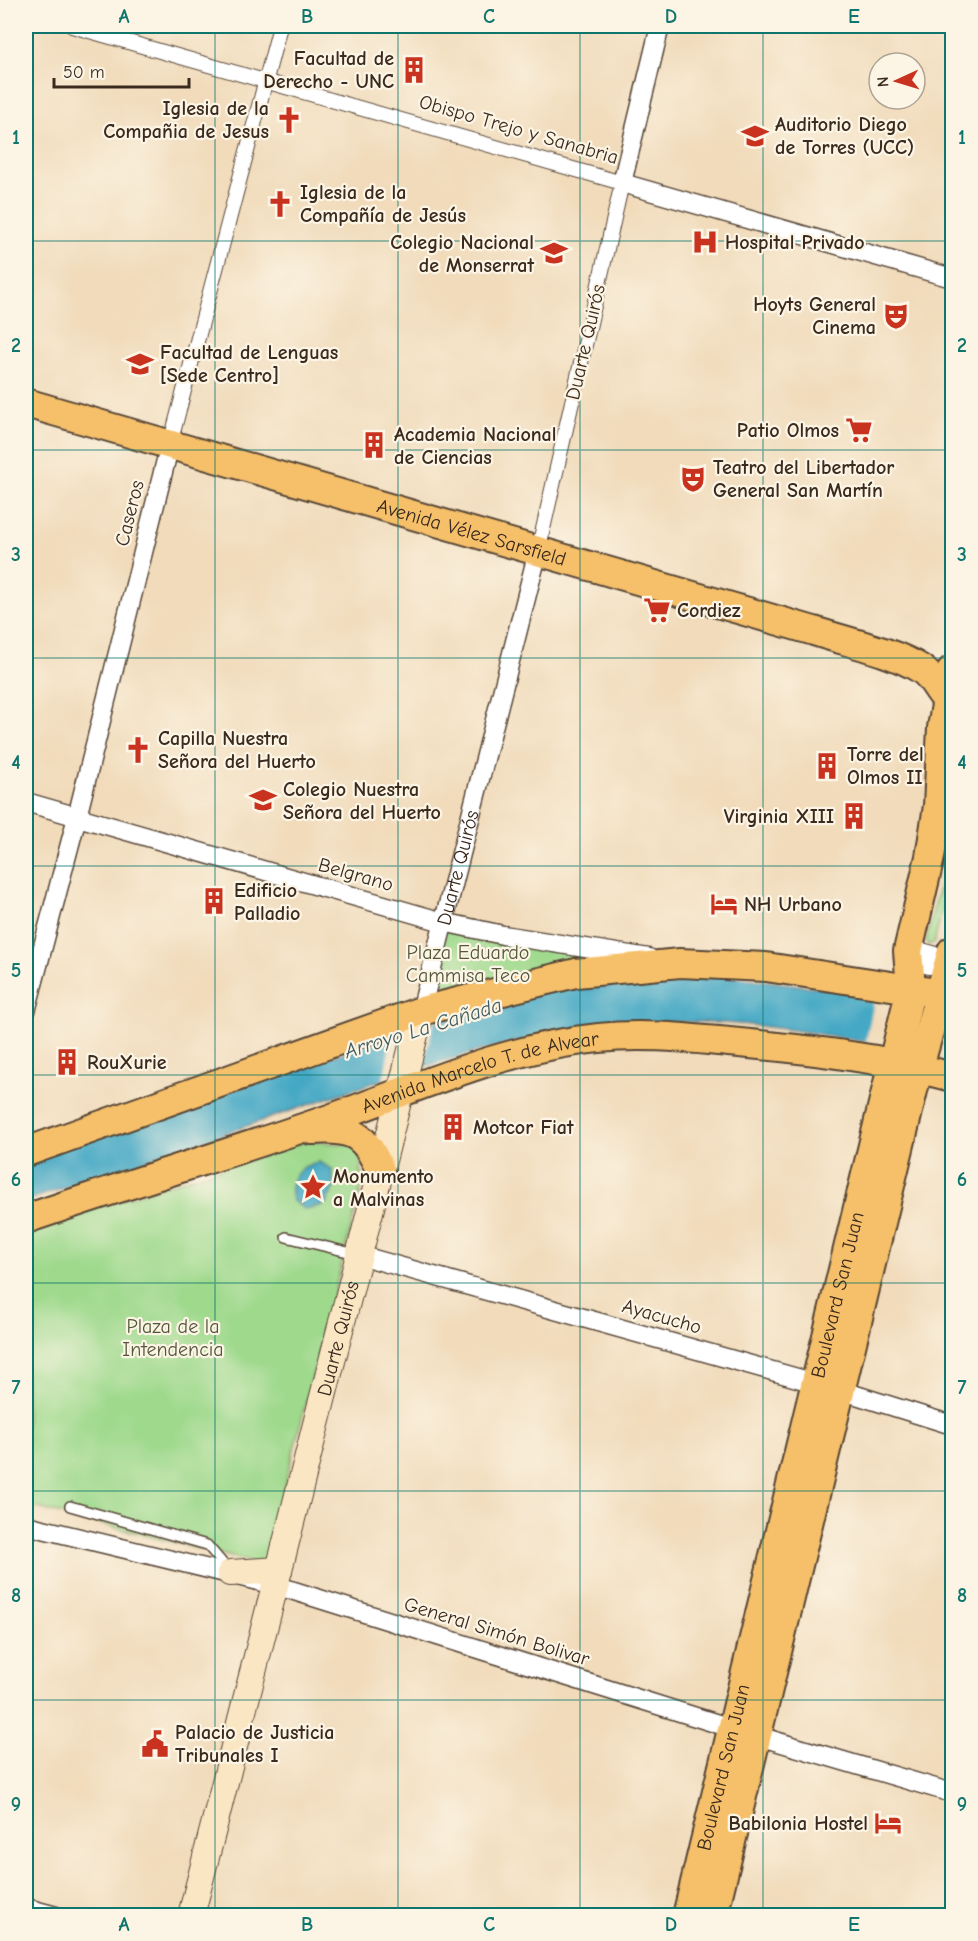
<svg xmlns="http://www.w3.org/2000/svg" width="978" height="1941" font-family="'Comic Neue',sans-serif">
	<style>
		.green { fill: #9ed98c; stroke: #6c8255; stroke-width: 1.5 }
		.water { fill: #45a8c5; stroke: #406972; stroke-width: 1.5 }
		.pier { fill: #f1dbbb }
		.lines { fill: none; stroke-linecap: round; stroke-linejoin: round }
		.service-casing { stroke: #564536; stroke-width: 12 }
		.pedestrian-casing { stroke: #564536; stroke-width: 16 }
		.minor-casing { stroke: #564536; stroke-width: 21 }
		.secondary-casing { stroke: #564536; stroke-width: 28 }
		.primary-casing { stroke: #564536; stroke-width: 32 }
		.service { stroke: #fff; stroke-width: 9 }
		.pedestrian { stroke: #fff; stroke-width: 14 }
		.minor { stroke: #fff; stroke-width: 18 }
		.secondary { stroke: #fbe6c4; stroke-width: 26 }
		.primary { stroke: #f6c06b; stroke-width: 28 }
		.grid { fill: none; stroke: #0f766e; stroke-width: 1.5; stroke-opacity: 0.55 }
		.labels { text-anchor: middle; stroke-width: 4.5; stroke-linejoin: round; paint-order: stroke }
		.poi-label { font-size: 20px; font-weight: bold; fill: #3b2a1e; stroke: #fcf5e5; text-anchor: start }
		.street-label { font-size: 20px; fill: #3b2a1e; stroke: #fcf5e5 }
		.park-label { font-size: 20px; fill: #54563a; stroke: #fcf5e5 }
		.water-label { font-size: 21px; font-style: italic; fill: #3f5c61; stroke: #fcf5e5 }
		.neatline { fill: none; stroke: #0f766e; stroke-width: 2 }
		.grid-label { font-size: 20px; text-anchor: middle; font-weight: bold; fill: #0f766e }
	</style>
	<rect width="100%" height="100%" fill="#fcf5e5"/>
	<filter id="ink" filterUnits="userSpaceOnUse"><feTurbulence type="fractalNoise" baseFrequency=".0167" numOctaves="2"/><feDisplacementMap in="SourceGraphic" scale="12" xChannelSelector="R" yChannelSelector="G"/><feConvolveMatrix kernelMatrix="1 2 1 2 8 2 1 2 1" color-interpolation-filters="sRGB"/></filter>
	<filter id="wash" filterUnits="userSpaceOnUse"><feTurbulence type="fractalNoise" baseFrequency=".008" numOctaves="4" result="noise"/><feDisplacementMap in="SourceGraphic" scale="24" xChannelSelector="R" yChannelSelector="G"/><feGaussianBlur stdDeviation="1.35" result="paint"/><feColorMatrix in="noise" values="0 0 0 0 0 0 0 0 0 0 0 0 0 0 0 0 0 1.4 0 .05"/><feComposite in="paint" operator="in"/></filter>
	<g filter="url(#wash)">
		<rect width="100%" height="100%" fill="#f1dbbb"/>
		<g class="green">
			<path d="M952,834V870L934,943L929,945L926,941Z"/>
			<path d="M443,922L680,963L421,1011Z"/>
			<path d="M308,1141L354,1145L361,1161V1189L264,1565L26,1505V1229Z"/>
		</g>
		<g class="water">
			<path d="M702,973L870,994L952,1015V1060C866,1041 761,1020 672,1022C541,1025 421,1066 299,1108C208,1139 117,1170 26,1201V1160L522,992Z"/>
			<path d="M319,1162L332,1169L334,1187L326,1204L306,1210L292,1200C286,1180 300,1165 319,1162Z"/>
		</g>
		<g class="pier">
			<path d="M876,992L952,1012L951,1062L865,1045Z"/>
			<path d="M436,1015L422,1068L383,1081L393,1030Z"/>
		</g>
	</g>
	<g filter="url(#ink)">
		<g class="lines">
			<defs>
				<g id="service">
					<path d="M286,1237L356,1254"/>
					<path d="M70,1506L207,1545L230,1572"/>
				</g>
				<g id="pedestrian">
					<path d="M72,26L622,183L538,551"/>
					<path d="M170,444L280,26"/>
					<path d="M922,950L933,953L929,967L918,964Z"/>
				</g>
				<g id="minor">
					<path d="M660,26L622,183L952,278"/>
					<path d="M26,802L443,922L503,935L649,958"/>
					<path d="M26,1011L77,817L170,444"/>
					<path id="s1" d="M421,1011L538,551"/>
					<path d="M359,1255L840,1390L952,1425"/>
					<path d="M26,1525L275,1585L731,1728L952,1793"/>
					<path d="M26,1908L56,1916"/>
				</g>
				<g id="secondary">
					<path d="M230,1573L279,1570"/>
					<path id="s2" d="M191,1916L421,1011"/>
				</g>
				<g id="primary">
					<path id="s3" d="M26,403L814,631C847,642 892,651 921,669C935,678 939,697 952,703"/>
					<path d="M312,1130C352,1127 365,1134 380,1170"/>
					<path d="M26,1152L421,1011L576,973L680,963L766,967L930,992"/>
					<path id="s4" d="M26,1219C127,1184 231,1153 332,1118C419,1087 507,1047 599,1038C642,1033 686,1038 729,1042C804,1049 880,1057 952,1077"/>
					<path id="s5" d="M687,1916L911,988L908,951L930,857L938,806L942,728L952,670"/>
					<path d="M713,1916L918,1070L952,951"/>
				</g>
			</defs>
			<use href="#service" class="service-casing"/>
			<use href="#pedestrian" class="pedestrian-casing"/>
			<use href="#minor" class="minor-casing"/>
			<use href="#secondary" class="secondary-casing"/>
			<use href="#primary" class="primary-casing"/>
			<use href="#service" class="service"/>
			<use href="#pedestrian" class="pedestrian"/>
			<use href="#minor" class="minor"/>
			<use href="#secondary" class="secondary"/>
			<use href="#primary" class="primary"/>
		</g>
	</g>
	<path class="grid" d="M215,26V1916M398,26V1916M580,26V1916M763,26V1916M26,241H952M26,450H952M26,658H952M26,866H952M26,1075H952M26,1283H952M26,1491H952M26,1700H952"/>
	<defs>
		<symbol id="building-bare" viewBox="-9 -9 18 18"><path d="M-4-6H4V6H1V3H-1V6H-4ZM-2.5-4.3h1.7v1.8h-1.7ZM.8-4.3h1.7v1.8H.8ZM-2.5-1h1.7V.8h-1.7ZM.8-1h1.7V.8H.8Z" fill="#c8321e" stroke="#fcf5e5" stroke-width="2.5" paint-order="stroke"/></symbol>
		<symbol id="church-bare" viewBox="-9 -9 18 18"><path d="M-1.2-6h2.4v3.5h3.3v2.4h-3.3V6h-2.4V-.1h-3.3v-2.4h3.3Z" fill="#c8321e" stroke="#fcf5e5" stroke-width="2.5" paint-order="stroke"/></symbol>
		<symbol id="university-bare" viewBox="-9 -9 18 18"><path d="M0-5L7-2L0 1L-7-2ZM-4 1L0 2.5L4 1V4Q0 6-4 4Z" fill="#c8321e" stroke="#fcf5e5" stroke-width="2.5" paint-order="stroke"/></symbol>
		<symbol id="hospital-bare" viewBox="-9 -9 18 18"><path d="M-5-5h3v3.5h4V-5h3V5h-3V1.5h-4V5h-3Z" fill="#c8321e" stroke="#fcf5e5" stroke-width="2.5" paint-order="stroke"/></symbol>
		<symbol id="school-bare" viewBox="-9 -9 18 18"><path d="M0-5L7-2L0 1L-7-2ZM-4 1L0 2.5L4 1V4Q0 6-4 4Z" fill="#c8321e" stroke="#fcf5e5" stroke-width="2.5" paint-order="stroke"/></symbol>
		<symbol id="theatre-bare" viewBox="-9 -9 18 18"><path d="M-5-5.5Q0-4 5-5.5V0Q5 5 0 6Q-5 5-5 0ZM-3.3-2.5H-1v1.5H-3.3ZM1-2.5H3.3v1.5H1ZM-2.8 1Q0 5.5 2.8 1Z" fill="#c8321e" stroke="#fcf5e5" stroke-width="2.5" paint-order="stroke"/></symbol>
		<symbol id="supermarket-bare" viewBox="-9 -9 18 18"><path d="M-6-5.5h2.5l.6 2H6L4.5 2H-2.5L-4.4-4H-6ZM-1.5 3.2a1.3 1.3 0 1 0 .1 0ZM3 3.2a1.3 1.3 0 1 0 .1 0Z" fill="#c8321e" stroke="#fcf5e5" stroke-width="2.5" paint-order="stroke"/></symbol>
		<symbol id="hotel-bare" viewBox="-9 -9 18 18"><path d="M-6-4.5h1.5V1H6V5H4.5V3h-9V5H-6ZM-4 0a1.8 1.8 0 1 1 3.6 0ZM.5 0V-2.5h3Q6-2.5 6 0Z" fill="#c8321e" stroke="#fcf5e5" stroke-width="2.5" paint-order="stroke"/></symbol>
		<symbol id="sight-bare" viewBox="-9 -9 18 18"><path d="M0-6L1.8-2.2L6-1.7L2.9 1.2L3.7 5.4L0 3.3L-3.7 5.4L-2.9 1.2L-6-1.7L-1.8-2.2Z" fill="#c8321e" stroke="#fcf5e5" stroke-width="2.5" paint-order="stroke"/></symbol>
		<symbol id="civic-bare" viewBox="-9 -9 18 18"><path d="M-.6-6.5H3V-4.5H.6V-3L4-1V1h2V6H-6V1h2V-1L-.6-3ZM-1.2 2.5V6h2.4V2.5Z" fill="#c8321e" stroke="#fcf5e5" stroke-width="2.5" paint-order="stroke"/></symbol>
	</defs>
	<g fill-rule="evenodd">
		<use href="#building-bare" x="395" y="51" width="38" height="38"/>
		<use href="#church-bare" x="270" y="101" width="38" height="38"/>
		<use href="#university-bare" x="736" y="117" width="38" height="38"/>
		<use href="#church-bare" x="261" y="185" width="38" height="38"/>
		<use href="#hospital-bare" x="686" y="223" width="38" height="38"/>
		<use href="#school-bare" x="535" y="234" width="38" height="38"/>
		<use href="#theatre-bare" x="877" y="297" width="38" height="38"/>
		<use href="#university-bare" x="121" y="345" width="38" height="38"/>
		<use href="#supermarket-bare" x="840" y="411" width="38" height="38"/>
		<use href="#building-bare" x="355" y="426" width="38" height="38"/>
		<use href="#theatre-bare" x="674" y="460" width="38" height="38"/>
		<use href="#supermarket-bare" x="638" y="591" width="38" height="38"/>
		<use href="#church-bare" x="119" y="731" width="38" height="38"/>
		<use href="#building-bare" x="808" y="747" width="38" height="38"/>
		<use href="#school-bare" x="244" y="781" width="38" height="38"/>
		<use href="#building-bare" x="835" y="797" width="38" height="38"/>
		<use href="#building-bare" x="195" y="882" width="38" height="38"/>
		<use href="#hotel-bare" x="705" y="885" width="38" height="38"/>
		<use href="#building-bare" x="48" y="1043" width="38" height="38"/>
		<use href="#building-bare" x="434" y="1108" width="38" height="38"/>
		<use href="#sight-bare" x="294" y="1168" width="38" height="38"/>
		<use href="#civic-bare" x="136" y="1725" width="38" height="38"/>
		<use href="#hotel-bare" x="869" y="1804" width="38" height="38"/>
	</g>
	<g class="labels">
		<g class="poi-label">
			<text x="394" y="65" text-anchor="end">Facultad de<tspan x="394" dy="23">Derecho - UNC</tspan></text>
			<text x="269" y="115" text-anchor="end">Iglesia de la<tspan x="269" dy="23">Compañia de Jesus</tspan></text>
			<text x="775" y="131">Auditorio Diego<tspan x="775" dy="23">de Torres (UCC)</tspan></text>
			<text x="300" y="199">Iglesia de la<tspan x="300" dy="23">Compañía de Jesús</tspan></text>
			<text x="534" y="249" text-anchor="end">Colegio Nacional<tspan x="534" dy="23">de Monserrat</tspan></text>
			<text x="725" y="249">Hospital Privado</text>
			<text x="876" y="311" text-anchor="end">Hoyts General<tspan x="876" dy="23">Cinema</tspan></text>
			<text x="160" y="359">Facultad de Lenguas<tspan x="160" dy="23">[Sede Centro]</tspan></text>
			<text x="839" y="437" text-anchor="end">Patio Olmos</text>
			<text x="394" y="441">Academia Nacional<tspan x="394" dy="23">de Ciencias</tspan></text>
			<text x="713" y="474">Teatro del Libertador<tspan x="713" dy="23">General San Martín</tspan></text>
			<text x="677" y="617">Cordiez</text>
			<text x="158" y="745">Capilla Nuestra<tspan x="158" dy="23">Señora del Huerto</tspan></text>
			<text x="847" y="761">Torre del<tspan x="847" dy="23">Olmos II</tspan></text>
			<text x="283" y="796">Colegio Nuestra<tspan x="283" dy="23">Señora del Huerto</tspan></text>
			<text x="834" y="823" text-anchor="end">Virginia XIII</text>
			<text x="234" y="897">Edificio<tspan x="234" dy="23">Palladio</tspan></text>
			<text x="744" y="911">NH Urbano</text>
			<text x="87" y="1069">RouXurie</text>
			<text x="473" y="1134">Motcor Fiat</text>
			<text x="333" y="1183">Monumento<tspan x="333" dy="23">a Malvinas</tspan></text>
			<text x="175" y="1739">Palacio de Justicia<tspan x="175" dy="23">Tribunales I</tspan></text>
			<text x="868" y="1830" text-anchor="end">Babilonia Hostel</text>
		</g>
		<g class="street-label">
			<text transform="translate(519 129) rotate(16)" y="7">Obispo Trejo y Sanabria</text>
			<text transform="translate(585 342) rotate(-77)" y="7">Duarte Quirós</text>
			<text transform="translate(129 513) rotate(-76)" y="7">Caseros</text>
			<text dy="7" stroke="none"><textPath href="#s3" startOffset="464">Avenida Vélez Sarsfield</textPath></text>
			<text dy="7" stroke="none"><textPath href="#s1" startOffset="148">Duarte Quirós</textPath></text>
			<text transform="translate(356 874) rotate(16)" y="7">Belgrano</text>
			<text dy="7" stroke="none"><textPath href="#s4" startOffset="478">Avenida Marcelo T. de Alvear</textPath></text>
			<text dy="7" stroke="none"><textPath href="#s5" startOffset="639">Boulevard San Juan</textPath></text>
			<text transform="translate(662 1316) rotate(16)" y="7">Ayacucho</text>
			<text dy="7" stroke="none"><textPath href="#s2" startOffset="596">Duarte Quirós</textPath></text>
			<text transform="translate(497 1631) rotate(17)" y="7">General Simón Bolivar</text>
			<text dy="7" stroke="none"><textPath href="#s5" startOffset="153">Boulevard San Juan</textPath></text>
		</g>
		<g class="park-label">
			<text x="468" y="959">Plaza Eduardo<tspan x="468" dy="23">Cammisa Teco</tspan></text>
			<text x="173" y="1333">Plaza de la<tspan x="173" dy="23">Intendencia</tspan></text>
		</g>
		<g class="water-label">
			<text transform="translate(423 1028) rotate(-17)" y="7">Arroyo La Cañada</text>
		</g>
	</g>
	<rect width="978" height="1941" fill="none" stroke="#fcf5e5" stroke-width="66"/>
	<g transform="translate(897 81) rotate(266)"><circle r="28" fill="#fcf5e5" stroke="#afa495" stroke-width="1.5"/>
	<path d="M0-4.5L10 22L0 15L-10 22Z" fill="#c8321e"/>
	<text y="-9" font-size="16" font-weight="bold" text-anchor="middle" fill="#3b2a1e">N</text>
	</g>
	<path d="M54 78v9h135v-9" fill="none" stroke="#3b2a1e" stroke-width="3"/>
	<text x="63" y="78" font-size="18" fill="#3b2a1e" stroke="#fcf5e5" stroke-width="4.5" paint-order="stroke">50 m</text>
	<rect x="33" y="33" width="912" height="1875" class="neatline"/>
	<g class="grid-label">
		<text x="124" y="23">A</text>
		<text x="307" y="23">B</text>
		<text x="489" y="23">C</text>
		<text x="671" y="23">D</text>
		<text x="854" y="23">E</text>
		<text x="16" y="144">1</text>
		<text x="962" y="144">1</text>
		<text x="16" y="352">2</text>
		<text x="962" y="352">2</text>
		<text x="16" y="561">3</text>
		<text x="962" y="561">3</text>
		<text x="16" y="769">4</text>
		<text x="962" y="769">4</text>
		<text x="16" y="977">5</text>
		<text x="962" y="977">5</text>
		<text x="16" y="1186">6</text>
		<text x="962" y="1186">6</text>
		<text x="16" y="1394">7</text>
		<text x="962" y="1394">7</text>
		<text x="16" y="1602">8</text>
		<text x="962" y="1602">8</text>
		<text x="16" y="1811">9</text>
		<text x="962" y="1811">9</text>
		<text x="124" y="1931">A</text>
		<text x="307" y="1931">B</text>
		<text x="489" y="1931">C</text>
		<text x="671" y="1931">D</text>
		<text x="854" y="1931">E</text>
	</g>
</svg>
